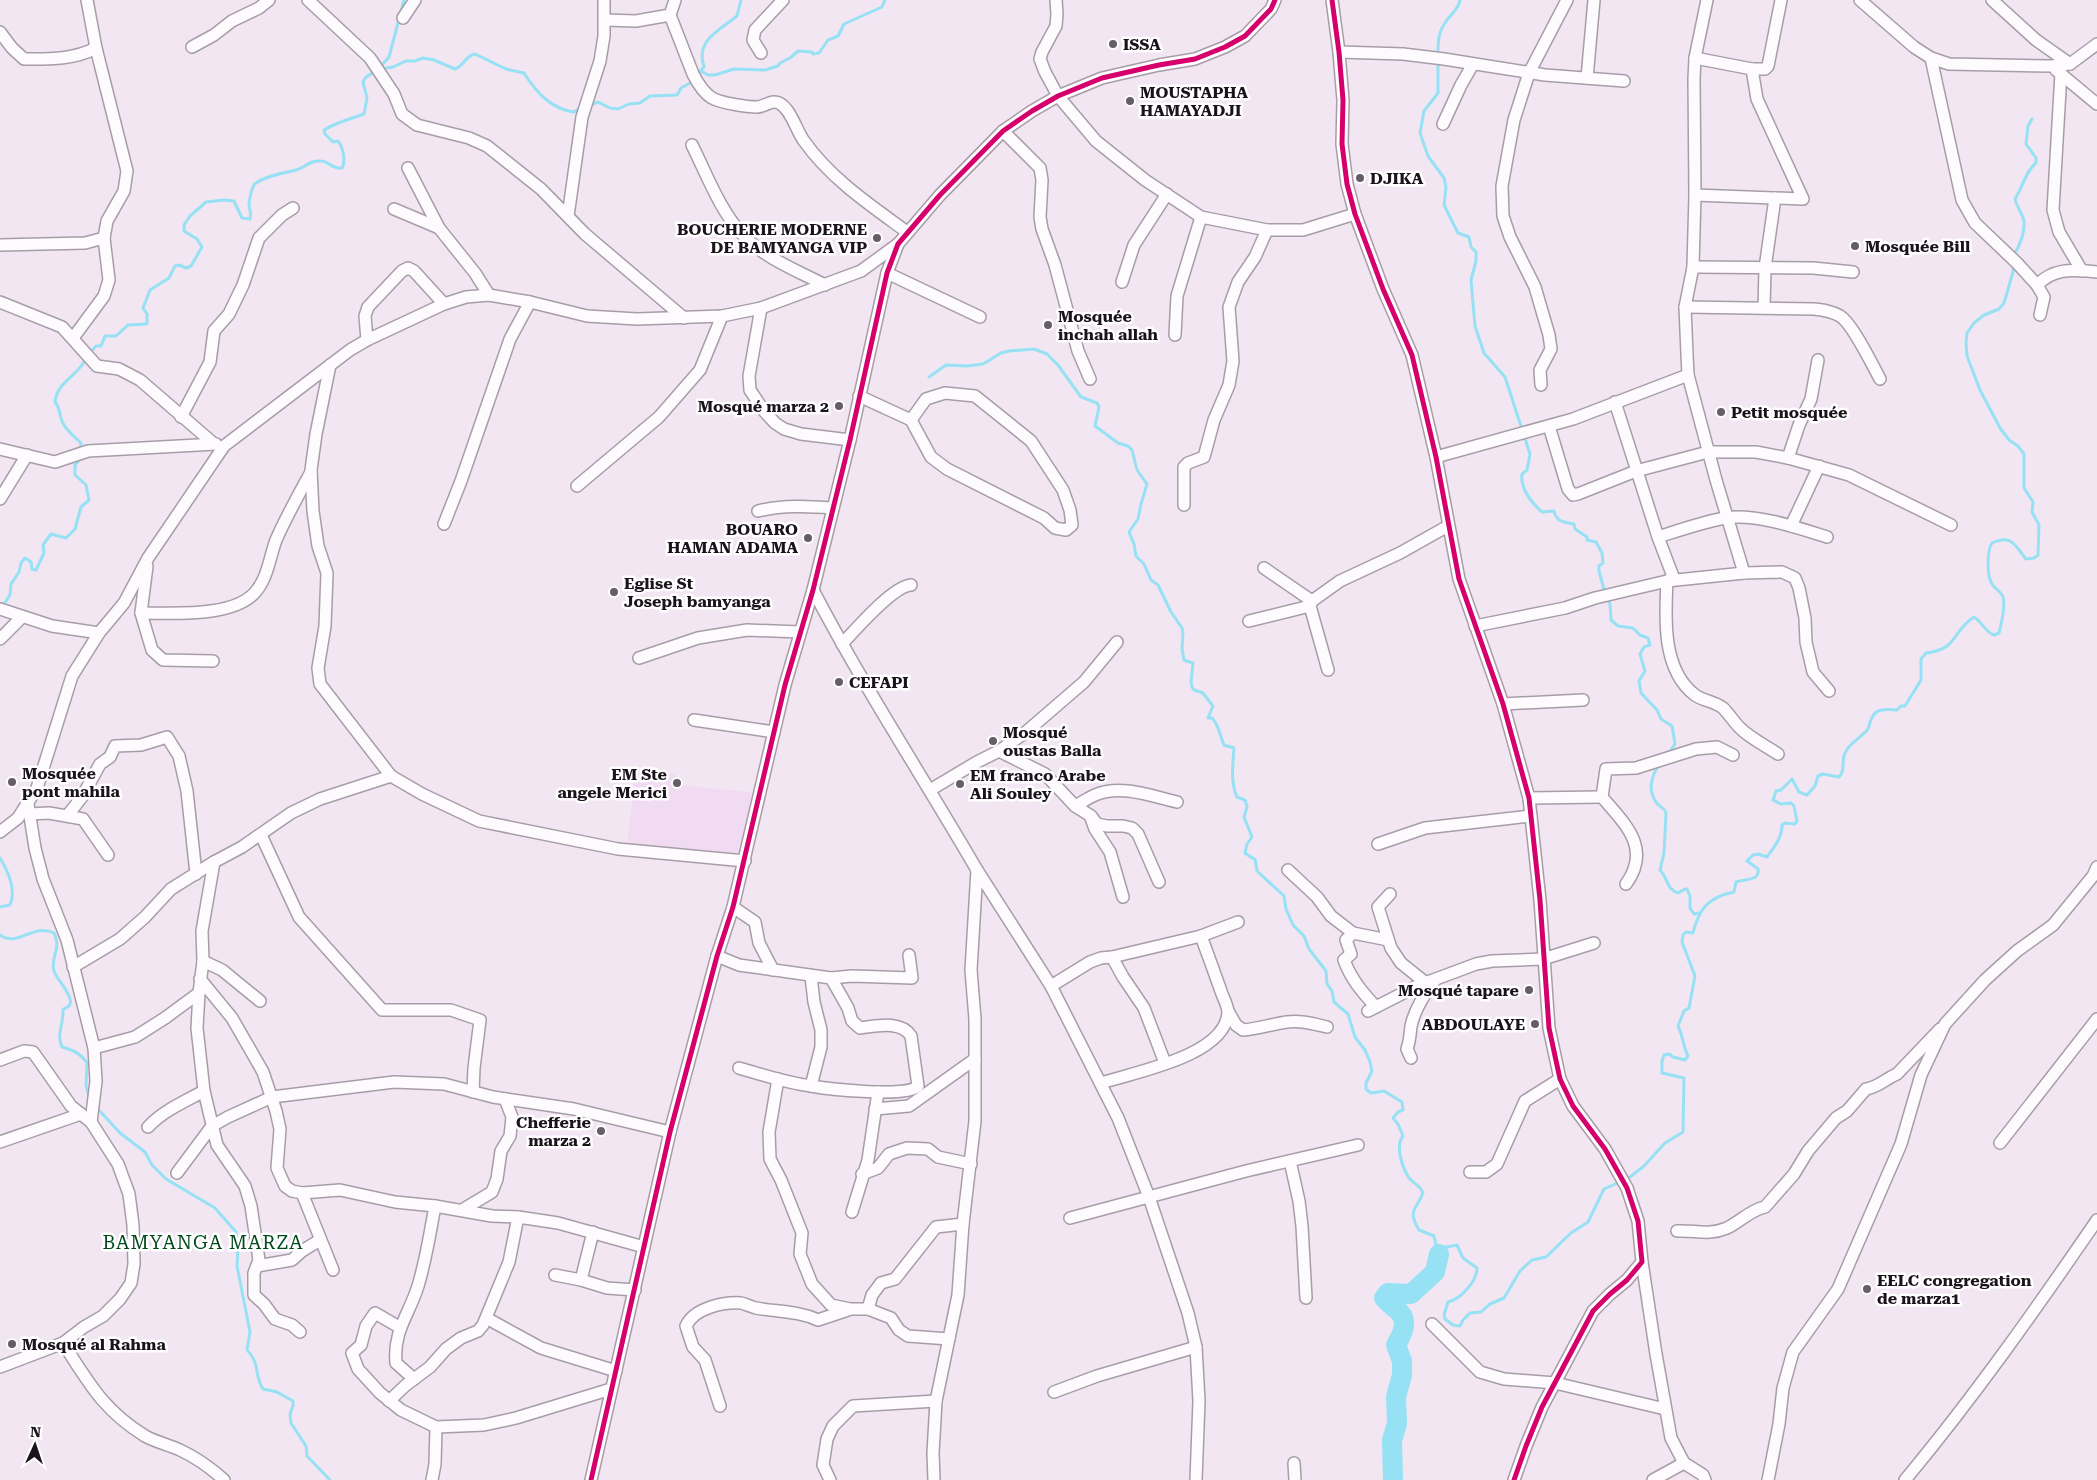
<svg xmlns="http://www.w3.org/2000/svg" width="2097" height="1480" font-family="'Roboto Serif',serif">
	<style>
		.built { fill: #f0dbf2 }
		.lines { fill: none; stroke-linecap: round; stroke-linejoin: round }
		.stream { stroke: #96e1f4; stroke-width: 3 }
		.river { stroke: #96e1f4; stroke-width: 20 }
		.street-casing { stroke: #a79da8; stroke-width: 14 }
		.street { stroke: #fdfbfd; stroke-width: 11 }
		.cycleway-casing { stroke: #fff; stroke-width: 8 }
		.cycleway { stroke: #d6006c; stroke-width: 5 }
		.poi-dot { fill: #665d67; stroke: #fff; stroke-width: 2 }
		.labels { text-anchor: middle; stroke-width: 5; stroke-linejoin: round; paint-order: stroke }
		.poi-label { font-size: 16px; font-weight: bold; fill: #1b131c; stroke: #fff; text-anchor: start }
		.quarter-label { font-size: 19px; letter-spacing: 1px; fill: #00491b; stroke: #fff }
	</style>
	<rect width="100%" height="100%" fill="#f2e6f3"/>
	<path class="built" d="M636,770L675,774V785L752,792L742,858L627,845Z"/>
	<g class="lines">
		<g class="stream">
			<path d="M1438,55C1438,43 1438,33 1445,23C1450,14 1458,11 1460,0"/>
			<path d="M1438,61V93L1424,111L1420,133L1428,156L1444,178L1446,187L1444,205L1458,233L1469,237L1471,247L1476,252V261L1471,280L1475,326L1484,353L1505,377L1530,454L1527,470L1522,474C1520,489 1532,503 1542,512L1554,511C1557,523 1565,522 1574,524L1575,529L1587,537V540L1596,542L1602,553L1603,563L1599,566V571L1605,593"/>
			<path d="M380,67L389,57L404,0"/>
			<path d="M380,69L393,67L406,61H415L423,58L434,60L455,69C464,66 466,55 475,54L506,69L524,73C536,92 551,109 574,112L582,107"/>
			<path d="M701,71L708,75H715L734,69L765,70L778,66L780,63L790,58L798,51L812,52L813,54L819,53L828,40L838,36L844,24L882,7L885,0"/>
			<path d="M697,75L704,67C695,40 720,30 737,16L741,0"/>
			<path d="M588,106L598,102L610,108L618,109L629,104L640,103L650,96L677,95L681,88L694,81"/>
			<path d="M2014,255C2020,245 2025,233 2024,221C2023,215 2017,207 2015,199C2023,187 2026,170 2036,163V158L2026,144L2028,126L2032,119"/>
			<path d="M90,353L96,346H101L105,336H116L128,325L147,324V314L143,308L150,290L169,278L175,266L179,265L186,268L191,266L202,247L197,239L184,231V225L190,216L206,202L224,200L234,201L242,218L250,219C252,213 249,210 249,204C249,201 252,188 254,185C260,177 285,173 296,170C306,167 310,160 321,161C329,161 333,170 342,168C346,161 343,147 338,141L333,142L325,134L324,130C337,122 350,119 364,114L367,98L363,82L366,77L376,71"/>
			<path d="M929,377L946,365L968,366L983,364L1001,353L1009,351L1034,349L1047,354L1058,365L1081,397L1097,403L1099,407L1095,426L1118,443L1128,446L1132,450L1137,470L1147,484L1141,504L1138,519L1129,532L1134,544L1136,556L1144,564L1151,580L1158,585L1171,612L1182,628L1183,633L1182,649L1184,660L1193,663L1191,682L1192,687L1194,690L1203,693L1213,706L1208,718H1212C1219,725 1220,736 1224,745L1234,748C1233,764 1230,782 1237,797L1245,800L1247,807L1244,817L1252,837L1247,844L1245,853C1258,863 1254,854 1257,871L1284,896L1286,909L1293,925L1304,936L1309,949L1326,971L1327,984L1332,991L1334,1002L1348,1014L1355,1037L1365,1050L1370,1062L1372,1071L1366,1083V1089L1371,1093L1384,1091L1402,1102L1403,1110L1398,1112L1393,1118L1398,1124L1403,1136C1395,1146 1402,1167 1409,1178C1414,1184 1420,1185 1423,1193C1416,1211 1407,1209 1419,1230L1434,1236L1438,1253"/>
			<path d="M80,450L81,443C74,436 65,430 62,421C59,413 60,408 55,402C57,381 79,376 86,358"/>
			<path d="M1607,599L1610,604L1611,620L1618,626L1633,628L1640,635L1648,638L1650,645L1644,647L1640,654L1645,671L1639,681L1641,693L1657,710L1661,719L1672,726L1675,744L1668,754"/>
			<path d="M2,607L10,595L11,584L19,572L21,563L25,558L31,562L32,569L36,570L44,553L43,545L51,534L66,538L75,529L81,507L89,500L86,485L75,475V465L78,462L79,456"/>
			<path d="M1659,764C1652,776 1647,789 1656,802C1659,807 1664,807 1666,813L1664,853L1660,870C1668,878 1666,889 1678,893L1685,889H1687L1690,896V908L1694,914L1699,913"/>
			<path d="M0,858C8,871 17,889 10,905L0,907"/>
			<path d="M0,935C18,948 32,923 54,933C62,948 50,958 54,971C56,979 76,998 69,1006C67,1008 64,1008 63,1010C64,1023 56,1034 62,1047C73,1050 80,1053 87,1063L86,1086L90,1099"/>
			<path d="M97,1108L120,1133L145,1152L152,1165L166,1179L215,1208L236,1232L238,1246L237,1266L250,1332L247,1350C260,1362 254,1376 263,1389L277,1392L293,1401V1406L290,1414L291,1423L306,1446L307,1456L330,1480"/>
			<path d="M1626,1180L1644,1166L1665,1143L1683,1132L1684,1078L1662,1073V1061L1664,1055L1669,1054L1673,1057L1685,1060L1688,1056C1683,1046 1683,1036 1678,1026L1684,1011L1689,1008L1695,976L1682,942L1683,935L1686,932L1693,933C1699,908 1709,897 1734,892L1736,882C1745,879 1760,881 1758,869L1747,861L1753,855L1758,854L1767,857C1774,847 1782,838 1782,825L1785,823L1795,824L1797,821L1794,806L1791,803L1781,804L1773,800L1776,791L1781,790L1792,779L1799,792L1807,795L1815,786L1818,776L1823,774L1839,777C1846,770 1841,761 1845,753C1850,742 1861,738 1868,729C1873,710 1877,708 1897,710L1901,706H1905L1921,680V659L1926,653C1959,649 1951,632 1974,617C1982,622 1985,632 1994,635L1999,633C2001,623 2006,608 2003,597C2001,591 1993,588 1991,582C1987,574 1987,550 1992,543C2012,533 2016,547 2026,559L2034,558L2038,555L2039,525L2032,512L2033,502L2024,488V454L2018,446L2009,440L2000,428L1980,390L1967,356L1966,343L1967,333L1974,323L1984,315L1999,309L2004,303L2013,272V263"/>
			<path d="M1439,1254L1441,1248L1457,1245L1463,1258L1477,1268C1477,1281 1461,1299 1448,1302L1444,1315L1445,1319L1453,1325L1460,1326L1463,1320L1470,1313L1481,1312L1490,1304L1504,1298L1520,1271L1532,1260L1546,1257L1571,1233L1588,1222L1604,1189L1620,1182"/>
		</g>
		<path class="river" d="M1393,1480L1392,1440L1397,1424L1396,1397L1402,1375V1361L1396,1345C1403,1333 1410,1319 1396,1309C1391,1305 1388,1303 1384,1298L1388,1293L1411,1294L1435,1272L1439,1254"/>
		<defs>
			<g id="street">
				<path d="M308,0L370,58L394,94L402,114L417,125L469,138L487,146L541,189L585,234L684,318"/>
				<path d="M1056,0L1057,14L1056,26L1042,52L1040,59L1045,72L1058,96L1096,141L1145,180L1201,217L1267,230H1303L1355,214"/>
				<path d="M1332,0L1339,52L1343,100L1342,144L1347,184L1355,214L1383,289L1412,355L1436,457L1459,579L1503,704L1529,798L1540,900L1549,1028L1560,1079L1573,1106L1605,1149L1627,1188L1638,1221L1642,1262L1627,1280L1610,1294L1593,1311L1542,1407L1526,1446L1514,1480"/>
				<path d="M1860,0L1914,47L1931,58L1949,64L2051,66L2070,64L2097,44"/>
				<path d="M1992,0L2036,40L2070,64"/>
				<path d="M670,15L693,74C697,82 704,93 712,98C721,103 747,107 757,107C765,107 771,99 779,103C791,109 796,130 804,141C831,179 870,205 907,232"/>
				<path d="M403,18L415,0"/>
				<path d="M605,20L636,21L670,15L675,0"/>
				<path d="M0,32L12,48L24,59C48,59 73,60 96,48"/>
				<path d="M192,47L214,35L232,21L259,8L269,0"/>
				<path d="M1339,52L1403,54L1444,59L1545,75L1624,81"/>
				<path d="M761,53L753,40L755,30L783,0"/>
				<path d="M1695,58L1752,69H1765L1768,66L1781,0"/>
				<path d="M1931,58L1962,200L1975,223L2017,263L2037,285L2044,297L2040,315"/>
				<path d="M2056,70L2097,104"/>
				<path d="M2061,73L2053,210L2059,232L2082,271"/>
				<path d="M1587,78L1594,0"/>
				<path d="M1443,124L1461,85L1473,64"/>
				<path d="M1003,131L1040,168L1042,180L1040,217L1042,229L1055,265L1078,351L1090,379"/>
				<path d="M692,145C707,175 720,211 743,235C764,258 798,271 825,285"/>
				<path d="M408,168L439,228L475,273L489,295"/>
				<path d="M1695,195L1803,199L1757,99L1752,69"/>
				<path d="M394,209L439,228"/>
				<path d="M568,216L582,117L600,61L604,36V0"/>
				<path d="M0,245L85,243L104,238"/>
				<path d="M1693,267L1813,268L1853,272"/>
				<path d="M887,273L980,317"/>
				<path d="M1122,282L1134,245L1167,194"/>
				<path d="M2037,285C2055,267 2073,270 2097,272"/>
				<path d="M0,302L62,327L97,366L119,369L140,380L213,443"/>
				<path d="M1685,307L1814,309C1823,310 1832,311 1840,316C1852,323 1873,366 1880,379"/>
				<path d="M761,308L749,376L750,390L764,411L775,423L784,429L801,434L850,440"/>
				<path d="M1764,308L1765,268L1775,198"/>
				<path d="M1175,335L1177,296L1201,217"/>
				<path d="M73,338L104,296L109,280L104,238L107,221L124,191L127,171L96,48L87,0"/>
				<path d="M367,340L365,316L368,307L402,271L408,268L414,271L444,304"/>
				<path d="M330,365L316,434L311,470L313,511L318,546L327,573L325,626L318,668L320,684L391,776L422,794L479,821L618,849L745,861"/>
				<path d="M1541,385L1540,370L1551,349L1549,335L1535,287L1510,237L1503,216L1502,186L1514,120L1529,73L1567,0"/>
				<path d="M859,396L911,420L931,457L947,469L1044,518L1055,528L1066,530L1072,525L1070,510L1063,490L1031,441L975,396L945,393L926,399L911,420"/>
				<path d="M1615,402L1658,537L1674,579"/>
				<path d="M181,417L210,362L214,331L229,314L243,285L259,238L282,215L293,208"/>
				<path d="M1549,426L1568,489L1573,495L1578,494L1636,471L1708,452H1756L1788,458L1849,475L1951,525"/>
				<path d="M0,449L55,462L88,451L216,444"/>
				<path d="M1436,457L1573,419L1688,375"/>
				<path d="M1788,458L1799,425L1811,399L1818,360"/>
				<path d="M577,486L659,417L700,370L722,316"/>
				<path d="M0,499L27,455"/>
				<path d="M1184,505V467L1188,463L1204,457L1214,420L1229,385L1233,361L1229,307L1238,282L1255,257L1267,230"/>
				<path d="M758,511C783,505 807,506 833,508"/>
				<path d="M444,524L461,481L510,339L530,302"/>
				<path d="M1791,526L1819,466"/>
				<path d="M1658,537C1680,530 1703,522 1725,518C1755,513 1799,528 1827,537"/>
				<path d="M147,566L141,613L152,650L163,660L213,661"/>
				<path d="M1264,568L1312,601L1310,606L1328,670"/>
				<path d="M1744,573L1782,572L1795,578L1799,588L1805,618L1806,642L1813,672L1829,691"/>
				<path d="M1667,581C1665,618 1662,670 1695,695C1703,701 1714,701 1723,708C1729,714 1734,722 1740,728C1750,738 1766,746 1778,754"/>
				<path d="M813,590C863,686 923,777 977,870"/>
				<path d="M1312,601L1340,581L1400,553L1448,526"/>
				<path d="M0,609L52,626L99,633"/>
				<path d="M141,613C172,613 237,618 257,590C268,576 270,556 276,540C286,517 299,494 311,472"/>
				<path d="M1249,621L1310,606"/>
				<path d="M1475,626L1565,608L1595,598L1667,581L1744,573L1716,480L1688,375L1687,354L1685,307L1693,267L1695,195L1694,79L1695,58L1707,0"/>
				<path d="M0,639L22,617"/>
				<path d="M842,644C855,630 893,586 911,585"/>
				<path d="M639,658L698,638L747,630L800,632"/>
				<path d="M1503,704L1583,700"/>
				<path d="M694,720L774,732"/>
				<path d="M999,751L1026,732L1084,682L1117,642"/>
				<path d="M930,790L977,762L999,751L1045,774L1075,806L1091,816L1097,824L1107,826H1123L1132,828L1138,834L1159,882"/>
				<path d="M1529,798L1602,797"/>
				<path d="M28,804L35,848L43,879L67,940L94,1048L96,1081L91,1122"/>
				<path d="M1075,806C1081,803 1088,798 1095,795C1121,784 1151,796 1177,802"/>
				<path d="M29,814L49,813L83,819L108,855"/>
				<path d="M67,816L82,797L100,764L110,757L115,746L141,745L167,737L179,756L187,791L196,874"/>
				<path d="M1091,818L1095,829L1110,852L1123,897"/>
				<path d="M0,832L18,818L37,788L72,676L99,633L124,603L148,558L224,446L350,350L367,340L444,304L466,297L489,295L530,302L587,316L637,319L722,316L761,308L861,271L898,244"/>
				<path d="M261,835L299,917L382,1010H451L480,1020L474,1068L473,1092"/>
				<path d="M1378,844L1425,828L1531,816"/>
				<path d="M1288,870L1317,897L1331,916L1353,933L1388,940"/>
				<path d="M1626,884C1652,848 1625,824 1602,797L1606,769L1636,768L1696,749L1717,747L1733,755"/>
				<path d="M1390,894L1378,907L1391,948L1401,963L1426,983"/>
				<path d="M733,907L755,922L759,943L773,970"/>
				<path d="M1353,933L1346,940L1351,954L1344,960C1351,979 1362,992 1376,1007"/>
				<path d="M717,956L739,965L831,978L848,1008L852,1021L860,1028C876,1026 901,1020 911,1036L918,1086C909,1098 828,1089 811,1086C787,1083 763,1075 739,1068"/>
				<path d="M1112,957L1123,977L1144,1008L1165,1063"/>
				<path d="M203,961L222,970L260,1001"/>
				<path d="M73,967L120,939L145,917L171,889L214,862"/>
				<path d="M811,976L814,1002L821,1030V1047L811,1086"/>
				<path d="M831,978L852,976L912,978L909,955"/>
				<path d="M200,979L232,1018L263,1072L276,1111L280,1129L277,1168L285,1186L292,1191L302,1193L340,1190L395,1202L435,1206L492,1216L518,1217L509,1262L483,1325L478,1331L461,1338L446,1349L430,1367L406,1385L389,1401"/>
				<path d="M1051,986L1090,962L1101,958L1112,957L1201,936L1238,922"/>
				<path d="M199,993L197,1028L204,1091L217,1145L245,1186L251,1206L259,1260L254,1273V1295L264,1304L275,1319L292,1325L300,1332"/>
				<path d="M1228,1011L1236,1025L1243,1030C1258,1029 1272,1024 1287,1022C1301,1020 1314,1024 1327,1027"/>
				<path d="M1368,1011L1417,986L1476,964L1492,961L1543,959L1594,943"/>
				<path d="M94,1048L135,1037L165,1018L199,993L203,961L202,931L214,862L242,847L291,813L320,799L391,776"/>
				<path d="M1411,1058L1407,1049C1410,1041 1410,1034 1411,1026C1415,1008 1425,994 1435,980"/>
				<path d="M0,1060L24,1051L33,1052L71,1106L91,1122L118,1164L129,1194L133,1225L134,1264L131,1283L120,1299L103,1316L84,1327L63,1343L0,1367"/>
				<path d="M778,1079L769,1132L770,1159L781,1180L802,1233L800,1254L812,1284L831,1305L850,1309H868L891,1318L899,1330L908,1336L949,1339"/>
				<path d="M1101,1083C1135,1072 1226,1056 1228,1012C1228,1007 1224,999 1222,994C1215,974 1208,955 1201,936"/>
				<path d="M875,1109L909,1106L975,1059"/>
				<path d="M148,1127C164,1110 184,1102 204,1091"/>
				<path d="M0,1142L81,1114"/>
				<path d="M2000,1143L2097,1019"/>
				<path d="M1290,1161L1299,1201L1302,1226L1306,1298"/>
				<path d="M1470,1172H1486L1497,1164L1525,1101L1560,1079"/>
				<path d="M177,1173L212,1126L228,1117L272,1097L394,1082L444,1084L493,1097L574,1109L670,1132"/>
				<path d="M862,1174L878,1168L889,1154L907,1148L928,1149L938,1157L971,1164"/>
				<path d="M302,1193L333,1270"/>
				<path d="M462,1210L492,1192L497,1179L501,1151L510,1136L512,1117L505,1099"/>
				<path d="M852,1212L868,1160L878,1092"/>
				<path d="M518,1217L558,1223L644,1247"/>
				<path d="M1070,1218L1246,1171L1358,1145"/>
				<path d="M1677,1231C1696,1230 1708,1236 1727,1228C1740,1222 1750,1210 1765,1207L1794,1174L1808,1151L1836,1118L1847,1111L1866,1089C1877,1088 1887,1078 1897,1074L1940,1029"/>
				<path d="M1642,1262L1656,1354L1671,1438L1684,1463L1703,1475L1705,1480"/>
				<path d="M257,1266L292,1260L302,1251L320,1240"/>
				<path d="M555,1275L581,1280L607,1288L635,1290"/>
				<path d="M581,1280L593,1232"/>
				<path d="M868,1309L872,1295L881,1283L895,1279L936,1227L963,1224"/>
				<path d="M488,1319L541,1348L616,1371"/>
				<path d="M1432,1324L1480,1372L1504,1379L1555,1383L1665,1409"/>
				<path d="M399,1327L375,1313L366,1326L361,1345L352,1353L358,1369L380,1393L401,1410L436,1427L484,1425L516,1418L611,1389"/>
				<path d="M63,1343C89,1383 103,1410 145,1436C156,1442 169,1445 180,1450C197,1458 211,1468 224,1480"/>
				<path d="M414,1379L396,1363C393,1331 409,1315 418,1286C426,1260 430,1233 435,1206"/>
				<path d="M1054,1392L1097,1376L1196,1347"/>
				<path d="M720,1406L705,1360L693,1347L686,1326C694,1308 723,1302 741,1303C746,1304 751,1307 756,1308C778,1312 798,1311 818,1320L848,1310"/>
				<path d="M1294,1463L1295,1480"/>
				<path d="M432,1480L435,1464L436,1427"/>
				<path d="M591,1480L670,1132L717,956L733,907L785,685L813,590L850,440L887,273L898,244L940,195L1003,131L1032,111L1058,96L1102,78L1159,65L1195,59L1225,47L1245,36L1271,9L1275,0"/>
				<path d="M830,1480L823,1465L827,1439L833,1426L853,1406L936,1401"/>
				<path d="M934,1480L933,1453L936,1401L958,1295L963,1224L975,1121V1019L971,970L977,870L1051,986L1118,1118L1149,1197L1188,1313L1196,1347L1199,1401L1196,1480"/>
				<path d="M1653,1480L1684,1463"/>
				<path d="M1768,1480L1779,1424L1783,1388L1793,1352L1838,1289L1901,1144L1921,1075L1945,1024L1985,980L2017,951L2053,925L2093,876L2097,867"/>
				<path d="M1905,1480C1974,1397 2036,1309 2097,1220"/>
			</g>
		</defs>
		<use href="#street" class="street-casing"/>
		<use href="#street" class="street"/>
		<defs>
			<g id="cycleway">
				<path d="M1332,0L1339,52L1343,100L1342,144L1347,184L1355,214L1383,289L1412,355L1436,457L1459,579L1503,704L1529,798L1540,900L1549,1028L1560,1079L1573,1106L1605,1149L1627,1188L1638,1221L1642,1262L1627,1280L1610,1294L1593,1311L1542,1407L1526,1446L1514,1480"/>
				<path d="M591,1480L670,1132L717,956L733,907L785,685L813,590L850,440L887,273L898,244L940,195L1003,131L1032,111L1058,96L1102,78L1159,65L1195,59L1225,47L1245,36L1271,9L1275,0"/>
			</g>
		</defs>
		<use href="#cycleway" class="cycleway-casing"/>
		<use href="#cycleway" class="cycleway"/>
	</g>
	<g class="poi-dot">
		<circle cx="1113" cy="44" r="5"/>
		<circle cx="1130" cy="101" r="5"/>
		<circle cx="1360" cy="178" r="5"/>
		<circle cx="877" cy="238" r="5"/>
		<circle cx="1855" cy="246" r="5"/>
		<circle cx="1048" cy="325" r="5"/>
		<circle cx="839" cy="406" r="5"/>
		<circle cx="1721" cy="412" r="5"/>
		<circle cx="808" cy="538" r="5"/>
		<circle cx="614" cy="592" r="5"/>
		<circle cx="839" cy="682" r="5"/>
		<circle cx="993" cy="741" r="5"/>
		<circle cx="12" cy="782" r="5"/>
		<circle cx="677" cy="783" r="5"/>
		<circle cx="960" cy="784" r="5"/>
		<circle cx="1529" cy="990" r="5"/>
		<circle cx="1535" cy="1024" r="5"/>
		<circle cx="601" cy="1131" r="5"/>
		<circle cx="1867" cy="1289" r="5"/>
		<circle cx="12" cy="1344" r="5"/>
	</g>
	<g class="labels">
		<g class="poi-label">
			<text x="1123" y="50">ISSA</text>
			<text x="1140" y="98">MOUSTAPHA<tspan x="1140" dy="18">HAMAYADJI</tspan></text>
			<text x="1370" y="184">DJIKA</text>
			<text x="867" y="235" text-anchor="end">BOUCHERIE MODERNE<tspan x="867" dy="18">DE BAMYANGA VIP</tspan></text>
			<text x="1865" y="252">Mosquée Bill</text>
			<text x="1058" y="322">Mosquée<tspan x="1058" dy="18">inchah allah</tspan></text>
			<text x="829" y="412" text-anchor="end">Mosqué marza 2</text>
			<text x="1731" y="418">Petit mosquée</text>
			<text x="798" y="535" text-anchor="end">BOUARO<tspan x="798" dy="18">HAMAN ADAMA</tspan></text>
			<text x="624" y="589">Eglise St<tspan x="624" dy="18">Joseph bamyanga</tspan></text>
			<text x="849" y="688">CEFAPI</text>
			<text x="1003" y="738">Mosqué<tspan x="1003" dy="18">oustas Balla</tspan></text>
			<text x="22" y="779">Mosquée<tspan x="22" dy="18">pont mahila</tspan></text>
			<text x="667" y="780" text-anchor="end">EM Ste<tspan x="667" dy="18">angele Merici</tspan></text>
			<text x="970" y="781">EM franco Arabe<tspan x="970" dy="18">Ali Souley</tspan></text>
			<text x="1519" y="996" text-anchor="end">Mosqué tapare</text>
			<text x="1525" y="1030" text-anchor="end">ABDOULAYE</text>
			<text x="591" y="1128" text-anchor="end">Chefferie<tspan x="591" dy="18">marza 2</tspan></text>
			<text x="1877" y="1286">EELC congregation<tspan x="1877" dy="18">de marza1</tspan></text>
			<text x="22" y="1350">Mosqué al Rahma</text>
		</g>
		<g class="quarter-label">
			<text x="203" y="1249">BAMYANGA MARZA</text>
		</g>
	</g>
	<g transform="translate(35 1445) rotate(3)" stroke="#ffffff" stroke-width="4" paint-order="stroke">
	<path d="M0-4L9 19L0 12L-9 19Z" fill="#1b131c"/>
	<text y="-8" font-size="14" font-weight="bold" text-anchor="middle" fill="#1b131c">N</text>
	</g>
</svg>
